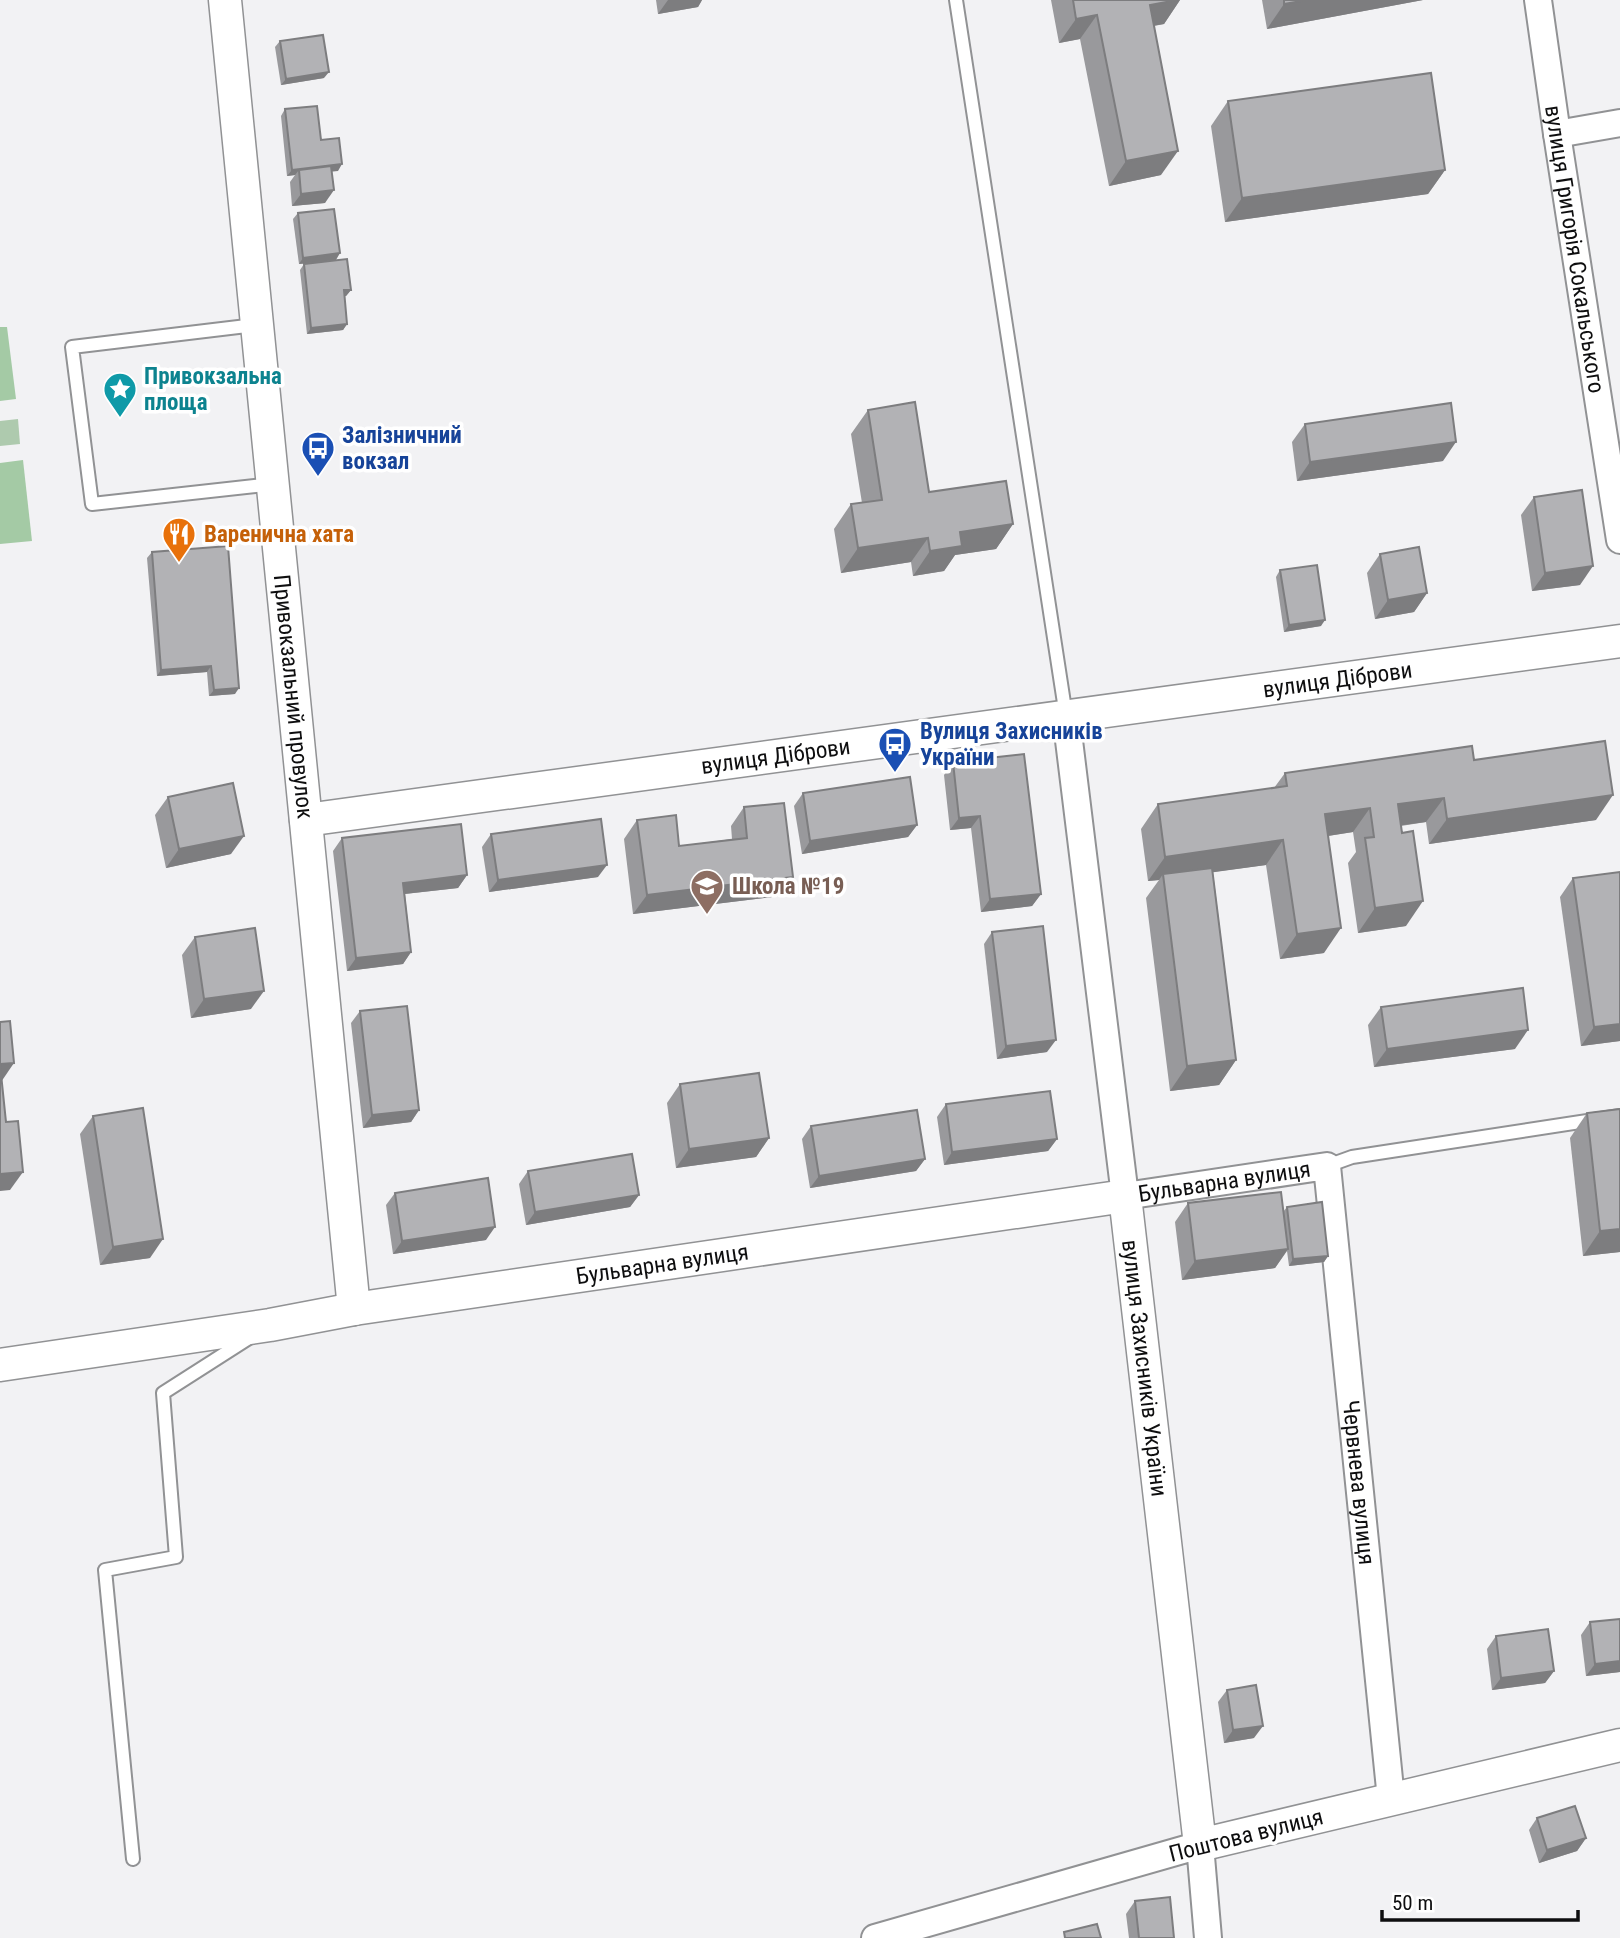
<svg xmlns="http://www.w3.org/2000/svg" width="1620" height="1938" font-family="'Roboto Condensed',sans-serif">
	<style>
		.green { fill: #aecaae }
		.forest { fill: #a4caa5 }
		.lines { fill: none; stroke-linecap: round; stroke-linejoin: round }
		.service-casing { stroke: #919294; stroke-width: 16 }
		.minor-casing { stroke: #919294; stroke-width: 30 }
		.tertiary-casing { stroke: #919294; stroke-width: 35 }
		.service { stroke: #fff; stroke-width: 12 }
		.minor { stroke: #fff; stroke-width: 26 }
		.tertiary { stroke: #fff; stroke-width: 32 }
		.wall { fill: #99999c }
		.shaded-wall { fill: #7d7d7f }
		.building { fill: #b2b2b5; stroke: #7d7d7f; stroke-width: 2 }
		.labels { text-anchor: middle; stroke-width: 7; stroke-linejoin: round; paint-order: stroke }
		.street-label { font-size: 23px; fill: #0e0e0f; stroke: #fff }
		.culture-label { font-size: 23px; font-weight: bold; fill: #0d838f; stroke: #fff; text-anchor: start }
		.transit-label { font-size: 23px; font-weight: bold; fill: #164399; stroke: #fff; text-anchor: start }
		.food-label { font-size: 23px; font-weight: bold; fill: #c56008; stroke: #fff; text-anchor: start }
		.education-label { font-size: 23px; font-weight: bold; fill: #785e54; stroke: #fff; text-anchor: start }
	</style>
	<rect width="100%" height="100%" fill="#f2f2f4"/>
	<path class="green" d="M18,419L20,444L0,446V421Z"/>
	<g class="forest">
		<path d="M0,327H7L16,399L0,401Z"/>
		<path d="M23,460L32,541L0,544V463Z"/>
	</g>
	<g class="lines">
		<defs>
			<g id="service">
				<path d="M956,0L1066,716"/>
				<path d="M255,325L72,347L92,504L273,484"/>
				<path d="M1327,1166L1352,1157L1620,1116"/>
				<path d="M133,1859L105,1570L176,1557L163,1393L249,1338"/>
			</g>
			<g id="minor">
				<path id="s1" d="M1538,0L1557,134L1620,540"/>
				<path d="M1557,134L1620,123"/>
				<path id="s2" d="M1066,716L1125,1196L1327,1166L1391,1799"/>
				<path d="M875,1938L1200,1845L1208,1938"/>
			</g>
			<g id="tertiary">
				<path id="s3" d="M225,0L354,1309"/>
				<path id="s4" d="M306,820L1620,641"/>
				<path id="s5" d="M0,1365L270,1325L354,1309L1125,1196L1200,1845L1620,1745"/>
			</g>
		</defs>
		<use href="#service" class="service-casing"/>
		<use href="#minor" class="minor-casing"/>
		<use href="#tertiary" class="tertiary-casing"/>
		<use href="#service" class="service"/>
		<use href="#minor" class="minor"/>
		<use href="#tertiary" class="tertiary"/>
	</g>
	<g class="wall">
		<path d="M656,0H702L698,7L658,14Z"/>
		<path d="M1051,0H1180L1164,24L1154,26L1161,175L1109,186L1080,39L1059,43Z"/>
		<path d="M1262,0H1423L1267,29Z"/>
		<path d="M280,41L324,78L281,85L275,47Z"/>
		<path d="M1228,101L1445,170L1428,194L1225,222L1211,126Z"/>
		<path d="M285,109L321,140L338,171H332L325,203L292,206L290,182L295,175L287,176L281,116Z"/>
		<path d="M298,213L336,260L299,264L293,219Z"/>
		<path d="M304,264L351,290L346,296H344L347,324L343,330L307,334L300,270Z"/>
		<path d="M868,410L929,492L1013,524L996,549L955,555L944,571L913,576L911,562L841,573L834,529L851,504L862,503L851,434Z"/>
		<path d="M1305,424L1443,461L1297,481L1292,442Z"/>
		<path d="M1534,497L1580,585L1532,591L1521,515Z"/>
		<path d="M152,552L235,694L209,696L207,672L157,676L147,558Z"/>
		<path d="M1380,554L1427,593L1414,612L1375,619L1367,573Z"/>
		<path d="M1280,570L1321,626L1284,632L1276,577Z"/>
		<path d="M1474,760L1596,820L1429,844L1426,822L1401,826L1406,926L1358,933L1348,863L1356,852L1353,832L1328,836L1324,953L1280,959L1266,865L1213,872L1236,1060L1219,1085L1170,1091L1146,898L1159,880L1148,881L1141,829L1158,804L1274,788L1285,773Z"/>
		<path d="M953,762L1041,894L1032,906L981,912L971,828L950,830L944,775Z"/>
		<path d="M803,793L917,825L908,837L802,854L794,806Z"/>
		<path d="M168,797L231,854L166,868L155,815Z"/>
		<path d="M744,807L793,877L780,896L633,914L624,839L637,820L679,846L732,839L731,826Z"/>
		<path d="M491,834L598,877L489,892L482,847Z"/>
		<path d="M342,838L467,875L458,888L405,894L411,952L403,964L347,971L333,851Z"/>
		<path d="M1573,878L1620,1041L1581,1046L1560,897Z"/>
		<path d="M992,932L1047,1052L997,1059L984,944Z"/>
		<path d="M195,937L251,1009L191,1018L182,955Z"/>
		<path d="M1381,1007L1515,1049L1374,1067L1368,1025Z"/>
		<path d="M360,1011L419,1110L411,1122L363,1128L351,1023Z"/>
		<path d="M680,1084L769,1138L756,1157L676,1168L667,1103Z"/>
		<path d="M946,1104L1057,1139L1048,1151L944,1165L937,1117Z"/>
		<path d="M1620,1109V1252L1583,1256L1570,1138L1587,1113Z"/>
		<path d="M93,1116L150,1258L100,1265L80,1134Z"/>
		<path d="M811,1126L925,1159L916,1171L810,1188L802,1139Z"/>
		<path d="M528,1171L639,1195L630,1207L526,1225L519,1184Z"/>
		<path d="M395,1193L486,1240L393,1254L386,1205Z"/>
		<path d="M1188,1203L1283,1212L1287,1207L1328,1256L1324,1262L1289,1266L1287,1251L1275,1268L1182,1280L1175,1222Z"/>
		<path d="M1590,1622L1620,1672L1586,1676L1581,1635Z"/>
		<path d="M1496,1636L1554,1671L1545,1683L1492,1690L1487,1649Z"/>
		<path d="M1227,1690L1254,1738L1224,1743L1218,1702Z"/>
		<path d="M1537,1818L1586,1838L1577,1851L1539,1863L1529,1830Z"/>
		<path d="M1135,1901L1174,1938H1129L1126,1914Z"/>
	</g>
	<g class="shaded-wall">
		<path d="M668,0H702L698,7L658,14Z"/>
		<path d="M1177,0H1180L1164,24L1133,29L1150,5Z"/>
		<path d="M1307,0H1423L1267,29L1284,4Z"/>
		<path d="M1097,15L1080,39L1059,43L1076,19Z"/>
		<path d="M329,72L324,78L281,85L286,79Z"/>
		<path d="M1178,151L1161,175L1109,186L1126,161Z"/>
		<path d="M342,164L338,171L299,175V170L295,175L287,176L292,170Z"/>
		<path d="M1445,170L1428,194L1225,222L1242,198Z"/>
		<path d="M334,190L325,203L292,206L301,194Z"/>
		<path d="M340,253L336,260L299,264L303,258Z"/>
		<path d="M344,290H351L346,296L339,297Z"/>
		<path d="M347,324L343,330L307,334L311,328Z"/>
		<path d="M1456,442L1443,461L1297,481L1310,462Z"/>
		<path d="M1013,524L996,549L955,555L944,571L913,576L930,551L960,532Z"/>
		<path d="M928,538L911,562L841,573L858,548Z"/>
		<path d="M1593,566L1580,585L1532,591L1545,573Z"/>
		<path d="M1427,593L1414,612L1375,619L1388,600Z"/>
		<path d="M1325,620L1321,626L1284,632L1289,625Z"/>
		<path d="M211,666L207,672L157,676L161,670Z"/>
		<path d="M239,688L235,694L209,696L214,690Z"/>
		<path d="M1613,795L1596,820L1429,844L1447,819Z"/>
		<path d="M1444,798L1426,822L1381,828L1398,804Z"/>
		<path d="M1370,808L1353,832L1308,839L1325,814Z"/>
		<path d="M980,816L971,828L950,830L959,818Z"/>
		<path d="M917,825L908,837L802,854L810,841Z"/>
		<path d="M244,836L231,854L166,868L179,849Z"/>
		<path d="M1283,840L1266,865L1164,879L1163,874L1159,880L1148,881L1165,857Z"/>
		<path d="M607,865L598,877L489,892L498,880Z"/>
		<path d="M467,875L458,888L395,895L403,883Z"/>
		<path d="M793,877L780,896L633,914L647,895Z"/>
		<path d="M1041,894L1032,906L981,912L990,899Z"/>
		<path d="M1423,901L1406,926L1358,933L1375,908Z"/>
		<path d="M1341,928L1324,953L1280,959L1297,934Z"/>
		<path d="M411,952L403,964L347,971L356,958Z"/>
		<path d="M264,991L251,1009L191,1018L204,999Z"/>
		<path d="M1620,1024V1041L1581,1046L1594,1027Z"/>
		<path d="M1528,1030L1515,1049L1374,1067L1387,1049Z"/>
		<path d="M1056,1040L1047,1052L997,1059L1006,1046Z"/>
		<path d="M1236,1060L1219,1085L1170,1091L1187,1066Z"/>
		<path d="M14,1063L1,1082L0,1064Z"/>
		<path d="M419,1110L411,1122L363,1128L372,1115Z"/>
		<path d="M769,1138L756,1157L676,1168L689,1149Z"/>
		<path d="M1057,1139L1048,1151L944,1165L952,1152Z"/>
		<path d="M925,1159L916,1171L810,1188L819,1176Z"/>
		<path d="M23,1172L10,1190L0,1191V1174Z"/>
		<path d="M639,1195L630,1207L526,1225L535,1212Z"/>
		<path d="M495,1227L486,1240L393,1254L402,1241Z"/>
		<path d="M1620,1229V1252L1583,1256L1600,1231Z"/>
		<path d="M163,1239L150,1258L100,1265L113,1247Z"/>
		<path d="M1288,1249L1275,1268L1182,1280L1195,1261Z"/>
		<path d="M1328,1256L1324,1262L1289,1266L1293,1259Z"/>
		<path d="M1620,1661V1672L1586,1676L1595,1664Z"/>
		<path d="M1554,1671L1545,1683L1492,1690L1501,1678Z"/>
		<path d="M1263,1726L1254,1738L1224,1743L1233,1730Z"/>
		<path d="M1586,1838L1577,1851L1539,1863L1547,1850Z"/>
	</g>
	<g class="building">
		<path d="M1073,0H1177L1150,5L1178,151L1126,161L1097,15L1076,19Z"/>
		<path d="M1284,0H1307L1284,4Z"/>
		<path d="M323,35L329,72L286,79L280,41Z"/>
		<path d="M1431,73L1445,170L1242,198L1228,101Z"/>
		<path d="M317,106L321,140L339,138L342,164L292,170L285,109Z"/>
		<path d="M331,166L334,190L301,194L299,170Z"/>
		<path d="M334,209L340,253L303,258L298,213Z"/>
		<path d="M347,259L351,290H344L347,324L311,328L304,264Z"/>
		<path d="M915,402L929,492L1006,481L1013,524L960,532L962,546L930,551L928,538L858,548L851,504L882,500L868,410Z"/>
		<path d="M1451,403L1456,442L1310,462L1305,424Z"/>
		<path d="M1582,490L1593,566L1545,573L1534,497Z"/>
		<path d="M228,546L239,688L214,690L211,666L161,670L152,552Z"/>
		<path d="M1419,547L1427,593L1388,600L1380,554Z"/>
		<path d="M1317,565L1325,620L1289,625L1280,570Z"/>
		<path d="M1605,741L1613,795L1447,819L1444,798L1398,804L1402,833L1413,831L1423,901L1375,908L1365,838L1374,837L1370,808L1325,814L1341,928L1297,934L1283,840L1165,857L1158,804L1287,786L1285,773L1472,746L1474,760Z"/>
		<path d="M1024,754L1041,894L990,899L980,816L959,818L953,762Z"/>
		<path d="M910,777L917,825L810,841L803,793Z"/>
		<path d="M233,783L244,836L179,849L168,797Z"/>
		<path d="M784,803L793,877L647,895L637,820L676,815L679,846L747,838L744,807Z"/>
		<path d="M601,819L607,865L498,880L491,834Z"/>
		<path d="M461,824L467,875L403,883L411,952L356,958L342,838Z"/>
		<path d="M1212,868L1236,1060L1187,1066L1163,874Z"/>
		<path d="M1620,872V1024L1594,1027L1573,878Z"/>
		<path d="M1043,926L1056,1040L1006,1046L992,932Z"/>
		<path d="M255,928L264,991L204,999L195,937Z"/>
		<path d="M1523,988L1528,1030L1387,1049L1381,1007Z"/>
		<path d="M407,1006L419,1110L372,1115L360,1011Z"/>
		<path d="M10,1021L14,1063L0,1064L6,1122L18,1121L23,1172L0,1174V1022Z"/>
		<path d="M759,1073L769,1138L689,1149L680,1084Z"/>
		<path d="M1050,1091L1057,1139L952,1152L946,1104Z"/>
		<path d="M143,1108L163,1239L113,1247L93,1116Z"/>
		<path d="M1620,1109V1229L1600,1231L1587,1113Z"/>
		<path d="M917,1110L925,1159L819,1176L811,1126Z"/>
		<path d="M632,1154L639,1195L535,1212L528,1171Z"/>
		<path d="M488,1178L495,1227L402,1241L395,1193Z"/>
		<path d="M1281,1192L1288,1249L1195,1261L1188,1203Z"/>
		<path d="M1322,1202L1328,1256L1293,1259L1287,1207Z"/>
		<path d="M1620,1619V1661L1595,1664L1590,1622Z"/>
		<path d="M1548,1629L1554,1671L1501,1678L1496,1636Z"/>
		<path d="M1256,1685L1263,1726L1233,1730L1227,1690Z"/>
		<path d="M1575,1806L1586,1838L1547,1850L1537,1818Z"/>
		<path d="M1170,1897L1174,1938H1139L1135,1901Z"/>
		<path d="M1097,1924L1101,1938H1065L1064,1932Z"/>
	</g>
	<defs>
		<symbol id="sight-pin" viewBox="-11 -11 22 30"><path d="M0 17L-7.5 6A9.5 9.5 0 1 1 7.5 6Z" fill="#0f9aa8" stroke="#fff"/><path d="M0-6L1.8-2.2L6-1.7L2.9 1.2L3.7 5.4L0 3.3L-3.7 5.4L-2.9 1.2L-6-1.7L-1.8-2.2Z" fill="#fff"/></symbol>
		<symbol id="bus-pin" viewBox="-11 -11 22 30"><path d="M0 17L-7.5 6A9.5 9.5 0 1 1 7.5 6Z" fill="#1a4fb4" stroke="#fff"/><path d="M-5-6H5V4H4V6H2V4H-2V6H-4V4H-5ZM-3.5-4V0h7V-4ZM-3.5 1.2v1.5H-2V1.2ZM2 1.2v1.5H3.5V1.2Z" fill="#fff"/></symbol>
		<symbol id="restaurant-pin" viewBox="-11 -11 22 30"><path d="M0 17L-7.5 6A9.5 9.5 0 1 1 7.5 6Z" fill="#e8710a" stroke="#fff"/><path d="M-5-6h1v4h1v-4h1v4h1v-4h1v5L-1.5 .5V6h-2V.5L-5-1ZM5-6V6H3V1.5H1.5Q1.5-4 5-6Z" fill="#fff"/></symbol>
		<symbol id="school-pin" viewBox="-11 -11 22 30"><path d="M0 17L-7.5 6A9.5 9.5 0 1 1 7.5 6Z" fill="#8d6e63" stroke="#fff"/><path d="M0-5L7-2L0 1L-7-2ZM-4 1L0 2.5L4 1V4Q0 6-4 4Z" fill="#fff"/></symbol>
	</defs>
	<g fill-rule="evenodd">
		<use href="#sight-pin" x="101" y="370" width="38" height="52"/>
		<use href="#bus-pin" x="299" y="429" width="38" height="52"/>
		<use href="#restaurant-pin" x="160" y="515" width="38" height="52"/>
		<use href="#bus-pin" x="876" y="725" width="38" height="52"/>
		<use href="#school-pin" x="688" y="867" width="38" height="52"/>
	</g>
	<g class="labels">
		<g class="street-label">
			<text dy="8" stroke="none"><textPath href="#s1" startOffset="252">вулиця Григорія Сокальського</textPath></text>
			<text dy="8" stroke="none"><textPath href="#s4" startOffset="1041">вулиця Діброви</textPath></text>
			<text dy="8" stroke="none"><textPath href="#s3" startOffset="700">Привокзальний провулок</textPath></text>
			<text dy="8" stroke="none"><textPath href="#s4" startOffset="474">вулиця Діброви</textPath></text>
			<text dy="8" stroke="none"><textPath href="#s2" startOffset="584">Бульварна вулиця</textPath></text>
			<text dy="8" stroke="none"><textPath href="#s5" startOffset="670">Бульварна вулиця</textPath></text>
			<text dy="8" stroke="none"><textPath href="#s5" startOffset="1311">вулиця Захисників України</textPath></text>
			<text dy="8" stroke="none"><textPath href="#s2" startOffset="1006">Червнева вулиця</textPath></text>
			<text transform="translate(1246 1835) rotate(-14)" y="8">Поштова вулиця</text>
		</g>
		<g class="culture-label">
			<text x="144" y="384">Привокзальна<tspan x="144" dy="26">площа</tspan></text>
		</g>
		<g class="transit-label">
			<text x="342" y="443">Залізничний<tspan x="342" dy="26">вокзал</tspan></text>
			<text x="920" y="739">Вулиця Захисників<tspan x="920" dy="26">України</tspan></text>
		</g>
		<g class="food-label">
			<text x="204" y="542">Варенична хата</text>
		</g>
		<g class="education-label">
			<text x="732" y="894">Школа №19</text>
		</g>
	</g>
	<path d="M1382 1910v10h196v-10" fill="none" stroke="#0e0e0f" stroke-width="3.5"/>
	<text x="1392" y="1910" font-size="21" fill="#0e0e0f" stroke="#ffffff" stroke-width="5" paint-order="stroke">50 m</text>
</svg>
